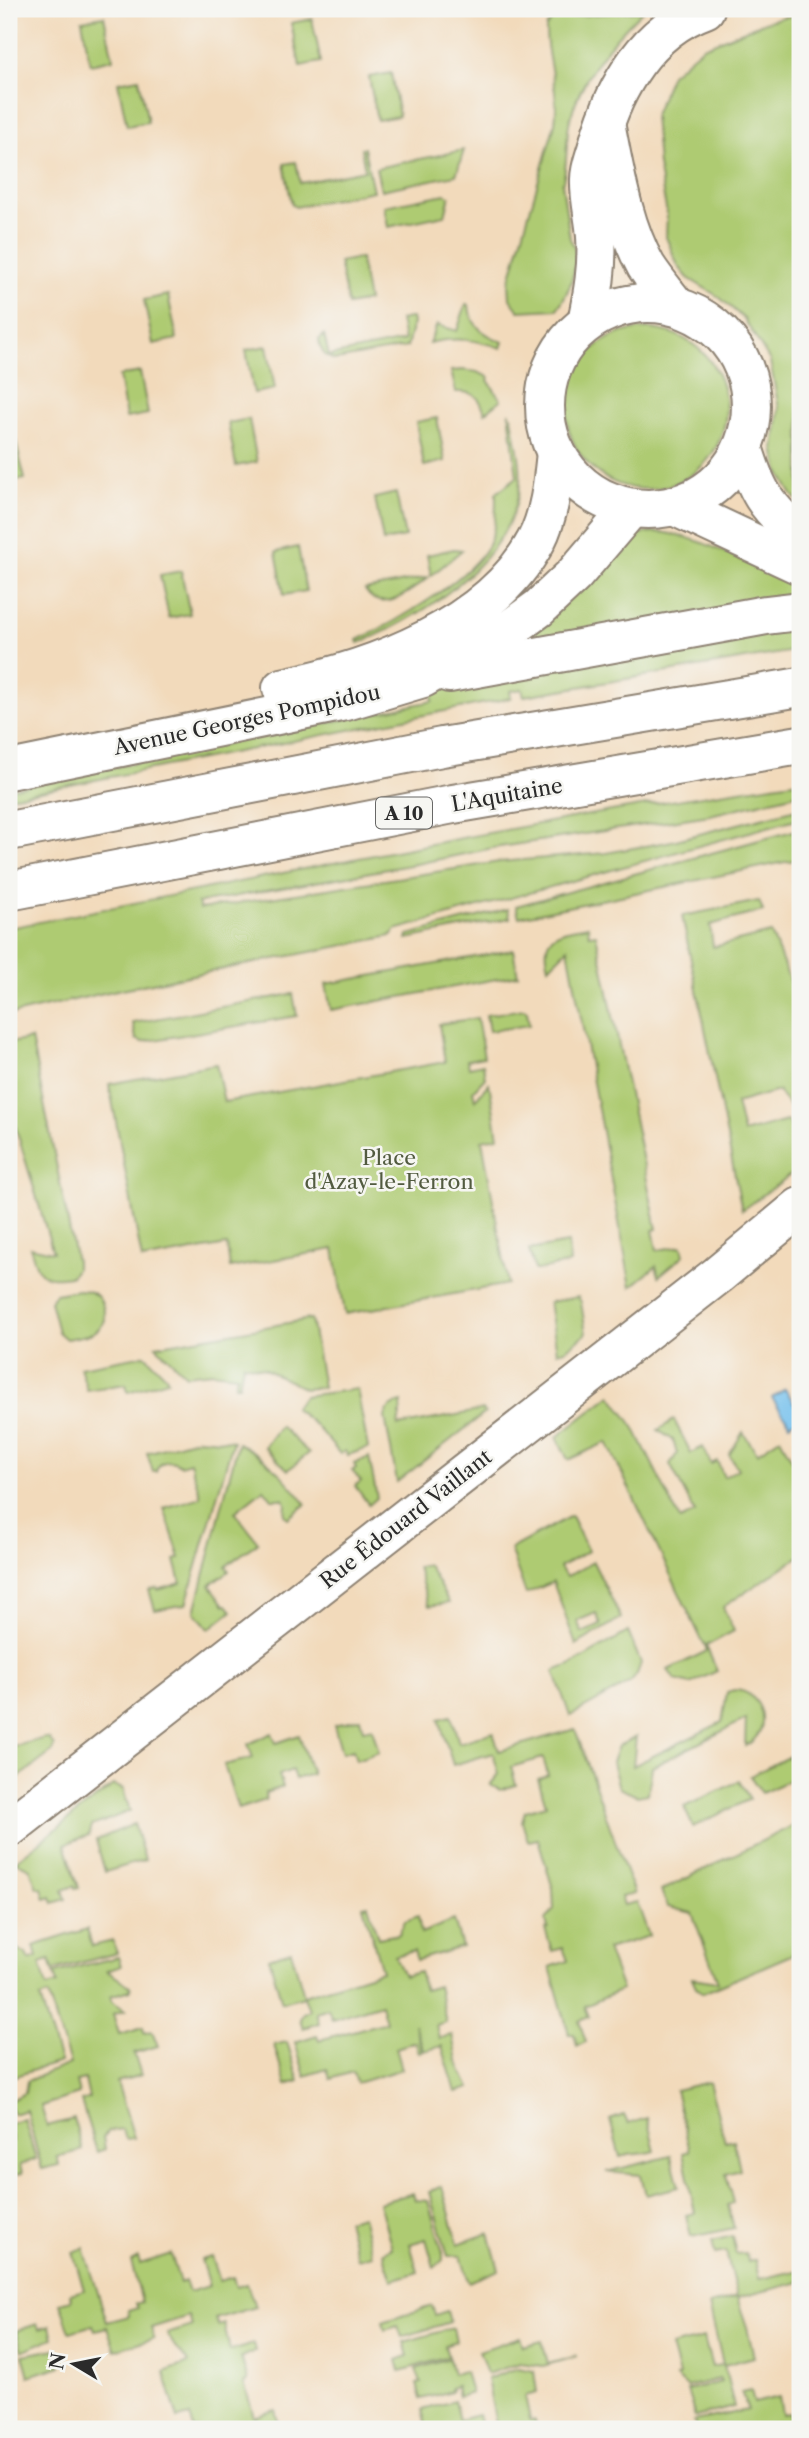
<svg xmlns="http://www.w3.org/2000/svg" width="809" height="2438" font-family="'Libre Caslon Text',serif">
	<style>
		.green { fill: #aecb72; stroke: #6c7b4e; stroke-width: 2; fill-rule: evenodd }
		.water { fill: #73c0ed; stroke: #4f768c; stroke-width: 2 }
		.lines { fill: none; stroke-linecap: round; stroke-linejoin: round }
		.secondary-casing { stroke: #8e8273; stroke-width: 42 }
		.primary-casing { stroke: #8e8273; stroke-width: 42 }
		.motorway-casing { stroke: #8e8273; stroke-width: 42 }
		.secondary { stroke: #fff; stroke-width: 38 }
		.primary { stroke: #fff; stroke-width: 38 }
		.motorway { stroke: #fff; stroke-width: 38 }
		.labels { text-anchor: middle; stroke-width: 5; stroke-linejoin: round; paint-order: stroke }
		.shield { fill: #f6f6f2; stroke: #686867; stroke-width: 2 }
		.shield-label { font-size: 19px; font-weight: bold; fill: #2b2b2b }
		.street-label { font-size: 21px; fill: #2b2b2b; stroke: #f6f6f2 }
		.park-label { font-size: 21px; fill: #525b40; stroke: #f6f6f2 }
	</style>
	<rect width="100%" height="100%" fill="#f6f6f2"/>
	<filter id="ink" filterUnits="userSpaceOnUse"><feTurbulence type="fractalNoise" baseFrequency=".0143" numOctaves="2"/><feDisplacementMap in="SourceGraphic" scale="14" xChannelSelector="R" yChannelSelector="G"/><feConvolveMatrix kernelMatrix="1 2 1 2 8 2 1 2 1" color-interpolation-filters="sRGB"/></filter>
	<filter id="wash" filterUnits="userSpaceOnUse"><feTurbulence type="fractalNoise" baseFrequency=".00686" numOctaves="4" result="noise"/><feDisplacementMap in="SourceGraphic" scale="28" xChannelSelector="R" yChannelSelector="G"/><feGaussianBlur stdDeviation="1.57" result="paint"/><feColorMatrix in="noise" values="0 0 0 0 0 0 0 0 0 0 0 0 0 0 0 0 0 1.4 0 .05"/><feComposite in="paint" operator="in"/></filter>
	<g filter="url(#wash)">
		<rect width="100%" height="100%" fill="#f2dabb"/>
		<g class="green">
			<path d="M643,10C611,41 579,78 569,124C566,137 567,176 562,183L570,239C584,257 569,293 557,309L519,311L510,299L509,283L555,123C560,86 545,61 546,27L552,20L557,18Z"/>
			<path d="M104,16L113,59L90,64L82,20Z"/>
			<path d="M798,16L800,17V503L792,495L779,472L774,448L779,409L770,361L744,319L719,297L688,278L678,266L666,237L667,214L658,165L654,115L671,74L703,47L765,22L783,17Z"/>
			<path d="M312,19L321,62L300,66L291,23Z"/>
			<path d="M391,73L399,116L377,120L369,77Z"/>
			<path d="M139,78L148,122L127,126L118,82Z"/>
			<path d="M364,148L373,191L296,207L292,205L284,164L296,162L300,183L365,170L361,149Z"/>
			<path d="M464,150L456,175L381,190L376,168Z"/>
			<path d="M445,194L450,196L445,215L388,227L384,206Z"/>
			<path d="M360,258L368,301L348,305L339,262Z"/>
			<path d="M168,295L177,339L153,344L144,300Z"/>
			<path d="M466,304L469,305C470,326 485,335 503,342L501,348C476,339 455,337 429,343L437,325L457,331Z"/>
			<path d="M409,318H412L413,323L407,347L336,360C325,358 320,351 319,340L324,335L329,356L404,341L400,320Z"/>
			<circle cx="646" cy="409" r="80"/>
			<path d="M267,346L275,389L254,393L246,350Z"/>
			<path d="M463,370L477,372L489,377L488,380L501,400L485,413C480,396 473,391 456,392L451,371Z"/>
			<path d="M140,372L148,414L126,418L119,376Z"/>
			<path d="M509,412L512,417C515,438 522,461 520,482C515,558 423,617 359,643L358,640C393,624 475,577 490,541C496,527 496,509 496,493L517,477Z"/>
			<path d="M437,418L445,461L424,466L416,422Z"/>
			<path d="M249,419L257,462L236,466L228,423Z"/>
			<path d="M12,427L25,479L9,482V444Z"/>
			<path d="M396,493L405,537L383,541L375,498Z"/>
			<path d="M653,532C697,532 759,570 800,589V599L516,643L629,536Z"/>
			<path d="M298,547L306,591L284,595L276,552Z"/>
			<path d="M454,549L462,550L431,576L427,555Z"/>
			<path d="M181,571L190,614L169,618L160,575Z"/>
			<path d="M429,577C412,590 382,617 365,590Z"/>
			<path d="M800,618V650L524,696L522,689L510,691L511,698L9,797V789L433,701L431,689Z"/>
			<path d="M800,781V793L710,815L493,848L421,863L198,903L200,909L499,862L606,853L672,841L800,808V818L395,930L391,936L117,990L9,1015V928C272,876 535,819 800,781Z"/>
			<path d="M800,829V859L519,917L516,906Z"/>
			<path d="M759,901L763,911L710,925L713,947L771,933L796,997L793,1001L800,1024V1121L778,1091L736,1103L743,1133L787,1121L800,1139V1168L742,1210L682,916Z"/>
			<path d="M508,909L510,918L407,939L408,935Z"/>
			<path d="M588,926L589,935L596,934L657,1229L653,1230L657,1250L682,1246L684,1255L659,1276L656,1266L631,1287L568,948L549,967C539,932 560,931 588,926Z"/>
			<path d="M513,950L518,975L331,1010L326,984Z"/>
			<path d="M293,994L297,1016L142,1042L136,1039L133,1023Z"/>
			<path d="M524,1009L527,1011L529,1025L489,1031L486,1015Z"/>
			<path d="M477,1018L484,1057L467,1060L469,1067L483,1064L485,1078L473,1091L475,1100L489,1083L498,1137L482,1140L508,1284L345,1314L334,1249L230,1268L227,1245L142,1260L109,1084L216,1064L224,1102L445,1062L439,1024Z"/>
			<path d="M31,1039L76,1262V1269L71,1276C39,1280 39,1276 30,1247L53,1252L9,1105V1043Z"/>
			<path d="M568,1243L570,1263L540,1270H535L529,1250Z"/>
			<path d="M78,1290C98,1290 104,1301 105,1320C98,1336 81,1336 66,1339L58,1332L50,1301L56,1294Z"/>
			<path d="M578,1297L581,1302L586,1334L565,1350L557,1352L549,1302Z"/>
			<path d="M311,1319L323,1387L305,1389L263,1368L243,1364L239,1385H235L237,1375L212,1372L186,1375L156,1346Z"/>
			<path d="M145,1355L166,1376L168,1380L128,1392L126,1384L87,1390L80,1367Z"/>
			<path d="M357,1389L368,1448L348,1455L345,1451L340,1454L315,1425L294,1408L304,1396Z"/>
			<path d="M611,1395L634,1427L680,1520L695,1513L670,1464L677,1454L673,1440L658,1430L674,1420L691,1453L703,1447L711,1464L717,1461L724,1477L738,1469L729,1455L743,1432L757,1453L780,1438L798,1470L800,1556L723,1607L734,1631L706,1646L717,1671L690,1684L675,1680L668,1670L707,1651L607,1442L568,1460L557,1437Z"/>
			<path d="M402,1402L398,1426L483,1410L485,1413L397,1482L385,1417C388,1407 393,1404 402,1402Z"/>
			<path d="M280,1426L309,1453L288,1470L264,1447Z"/>
			<path d="M199,1438L233,1441L186,1604L155,1610L149,1590L157,1588L158,1590L181,1583L175,1560L180,1558L164,1508L201,1497L190,1462L180,1465C171,1459 159,1460 156,1472H153L147,1453Z"/>
			<path d="M238,1443C267,1457 286,1479 306,1504L288,1518L285,1515L286,1503L283,1499H272L264,1489L235,1512L258,1542L226,1566L229,1571L210,1585L225,1605H227L232,1611L209,1629L195,1612Z"/>
			<path d="M369,1457L377,1498L369,1505L355,1486L361,1481L352,1471L356,1468L354,1464Z"/>
			<path d="M571,1516L588,1551L560,1567L566,1577L593,1562L621,1618L576,1645L553,1582L526,1594L510,1549ZM596,1613L601,1625L582,1633L577,1621Z"/>
			<path d="M428,1565L449,1603L429,1606L417,1567Z"/>
			<path d="M628,1632L641,1663L637,1674L631,1682L570,1716L554,1671L572,1664Z"/>
			<path d="M734,1690C762,1690 775,1731 745,1746L746,1719L652,1767L648,1794L637,1796L619,1788L612,1762L618,1746L636,1737L633,1766L722,1722L727,1692Z"/>
			<path d="M451,1716L459,1743L493,1732L499,1751L575,1729L634,1894L621,1897L624,1905L637,1902L649,1936L607,1949L622,1990L585,2006L589,2017L579,2021L586,2042L577,2046L574,2034H569L550,1967L568,1961L563,1948L552,1951L545,1929L548,1928L546,1920L554,1909L553,1889L538,1839L528,1841L522,1821L525,1811L546,1805L538,1779L548,1775L543,1758L511,1767L516,1785L500,1790L490,1785L499,1774L493,1753L453,1765L439,1719Z"/>
			<path d="M360,1718L363,1730L372,1728L379,1752L356,1760L353,1750L342,1753L334,1725Z"/>
			<path d="M272,1733L276,1743L299,1735L312,1774L295,1779L292,1770L279,1775L283,1787L265,1793L266,1800L238,1809L224,1765L253,1758L248,1744Z"/>
			<path d="M45,1738L49,1739L54,1746L52,1752L14,1781L9,1775V1748Z"/>
			<path d="M796,1753L800,1763V1801L790,1780L762,1793L750,1776Z"/>
			<path d="M739,1781L750,1799L693,1827L684,1807Z"/>
			<path d="M113,1785L123,1789L130,1811L92,1826L89,1835L65,1844L79,1888L75,1889L74,1886L63,1890L66,1899L53,1903L51,1897L45,1899L42,1888H37L30,1868L15,1861Z"/>
			<path d="M800,1822V1951L703,1993L696,1987L692,1978L718,1982L692,1913L668,1907L661,1891Z"/>
			<path d="M134,1824L145,1860L105,1872L96,1840Z"/>
			<path d="M368,1905L378,1938L399,1934L405,1921L418,1916L421,1933L454,1920L462,1947L417,1960L414,1951L395,1956L404,1976L419,1972L425,1990L438,1986L446,2022L436,2025L439,2038L452,2035L457,2061L470,2088L456,2092L442,2046L424,2051L414,2024L422,2051L419,2052L415,2042L396,2048L402,2069L357,2083L353,2072L330,2079L327,2069L305,2076L295,2042L317,2035L319,2040L386,2022L381,2004L332,2019L328,2008L316,2012L319,2023L303,2028L300,2019L303,2013L309,2010L304,1996L282,2002L269,1958L291,1951L304,1995L382,1971L363,1906Z"/>
			<path d="M87,1929L92,1946L113,1941L117,1953L53,1970L50,1960L40,1963L47,1987L57,1984L54,1973L118,1957L121,1966L107,1971L130,1986L131,1990L110,1996L112,2001L125,2010L113,2014L119,2034L143,2027L144,2033L152,2031L158,2046L134,2053L141,2075L117,2082L134,2138L126,2139L122,2129L109,2131L103,2137L105,2149L97,2152L81,2101L89,2098L85,2080L76,2082L79,2094L41,2106L47,2126L74,2119L82,2150L57,2157L59,2165L42,2169L26,2110L13,2114L9,2101L25,2093L27,2081L70,2064L48,1995L40,1998L60,2062L9,2078V1947L13,1946L26,1954L29,1960L37,1957L34,1946Z"/>
			<path d="M287,2042L299,2081L286,2085L274,2045Z"/>
			<path d="M709,2082L725,2142L734,2140L740,2170L726,2174L733,2203L728,2205L734,2228L691,2237L686,2215L695,2213L683,2153L690,2151L675,2090Z"/>
			<path d="M624,2115L628,2124L647,2118L655,2151C642,2155 632,2153 620,2157L610,2120Z"/>
			<path d="M24,2119L36,2159L20,2165L22,2173L9,2177V2142L12,2141L9,2124Z"/>
			<path d="M671,2156L679,2187L646,2195L641,2175L606,2172Z"/>
			<path d="M442,2186L458,2244L489,2233L499,2270L469,2282L461,2256H448L429,2192Z"/>
			<path d="M413,2193L415,2200L428,2201L443,2253V2260L434,2267L426,2239L410,2244L418,2272L392,2280L383,2252L392,2248L379,2203Z"/>
			<path d="M362,2216L372,2255L357,2259L347,2220Z"/>
			<path d="M732,2236L736,2254L746,2253L748,2262L755,2260L759,2279L800,2270V2282L737,2298L747,2327L754,2357L724,2365L734,2407L695,2417L687,2390L721,2382L719,2379L687,2387L676,2377L679,2375L671,2346L704,2338L712,2367L723,2364L709,2305L737,2297L726,2252L715,2254L712,2241Z"/>
			<path d="M84,2248L107,2322L129,2316L128,2311L138,2308L136,2304L142,2302L131,2262L138,2258L140,2264L171,2254L180,2283L185,2281L189,2292L209,2286L201,2260L212,2257L220,2281L233,2277L236,2287L247,2284L255,2307L215,2319L218,2326L224,2324L230,2351L254,2344L256,2351L241,2357L248,2381L244,2383L254,2417L275,2410L278,2422L265,2429H242L239,2422L213,2429H194L190,2416L178,2419L164,2372L189,2363L177,2350L167,2334L192,2326L189,2316L151,2328L154,2338L115,2350L107,2327L95,2330L93,2325L70,2332L60,2303L71,2300L70,2294L84,2290L73,2252Z"/>
			<path d="M432,2306L435,2315L447,2311L450,2322L402,2337L398,2326L385,2330L383,2322Z"/>
			<path d="M37,2324L39,2329L50,2326L53,2338L22,2351L16,2331Z"/>
			<path d="M453,2328L456,2342L445,2346L448,2357L400,2371L397,2360L408,2356L404,2342Z"/>
			<path d="M520,2337L523,2346L542,2341L548,2364L577,2356L543,2366L520,2363L487,2374L479,2351Z"/>
			<path d="M56,2349L61,2366L29,2376L23,2355Z"/>
			<path d="M449,2359L453,2374L465,2371L471,2393L458,2397L456,2386L451,2388L452,2391L421,2399L417,2384L421,2383L416,2369Z"/>
			<path d="M518,2368L534,2371L537,2393L525,2396L530,2420H535L537,2429H497L487,2379Z"/>
			<path d="M751,2390L754,2403L779,2397L782,2414L789,2413L793,2429H696L694,2421L748,2410L741,2392Z"/>
			<path d="M454,2401L459,2420L478,2415L482,2429H427L422,2410Z"/>
		</g>
		<path class="water" d="M785,1389L800,1412V1417L790,1424L772,1398Z"/>
	</g>
	<g filter="url(#ink)">
		<g class="lines">
			<defs>
				<path id="secondary" d="M9,1828L718,1275L800,1207"/>
				<g id="primary">
					<path d="M606,128C615,173 623,225 646,266C655,280 666,293 676,306"/>
					<circle cx="648" cy="406" r="103"/>
					<path d="M587,322C593,294 598,266 596,237C595,218 589,198 590,179C590,167 596,154 599,142C615,86 647,30 705,9"/>
					<path d="M743,447C756,490 765,507 800,535"/>
					<path d="M674,506L800,565"/>
					<path d="M449,673L766,615L800,611"/>
					<path d="M282,688C372,670 490,627 536,541C550,514 553,482 556,452"/>
					<path d="M9,770L346,701L423,678L513,627L539,608L574,575L631,508"/>
				</g>
				<g id="motorway">
					<path d="M9,831L442,747L800,687"/>
					<path d="M9,891L453,804L800,745"/>
				</g>
			</defs>
			<use href="#secondary" class="secondary-casing"/>
			<use href="#primary" class="primary-casing"/>
			<use href="#motorway" class="motorway-casing"/>
			<use href="#secondary" class="secondary"/>
			<use href="#primary" class="primary"/>
			<use href="#motorway" class="motorway"/>
		</g>
	</g>
	<g class="labels">
		<rect class="shield" x="376" y="797.5" width="56" height="31" rx="5"/>
		<g class="shield-label">
			<text x="404" y="820">A 10</text>
		</g>
		<g class="street-label">
			<text transform="translate(247 720) rotate(-12)" y="7">Avenue Georges Pompidou</text>
			<text transform="translate(507 795) rotate(-10)" y="7">L'Aquitaine</text>
			<text transform="translate(406 1519) rotate(-38)" y="7">Rue Édouard Vaillant</text>
		</g>
		<g class="park-label">
			<text x="389" y="1165">Place<tspan x="389" dy="24">d'Azay-le-Ferron</tspan></text>
		</g>
	</g>
	<rect width="809" height="2438" fill="none" stroke="#f6f6f2" stroke-width="35"/>
	<g transform="translate(74 2364) rotate(280)" stroke="#f6f6f2" stroke-width="5" paint-order="stroke">
	<path d="M0-5L12 26L0 18L-12 26Z" fill="#2b2b2b"/>
	<text y="-10" font-size="19" font-weight="bold" text-anchor="middle" fill="#2b2b2b">N</text>
	</g>
</svg>
